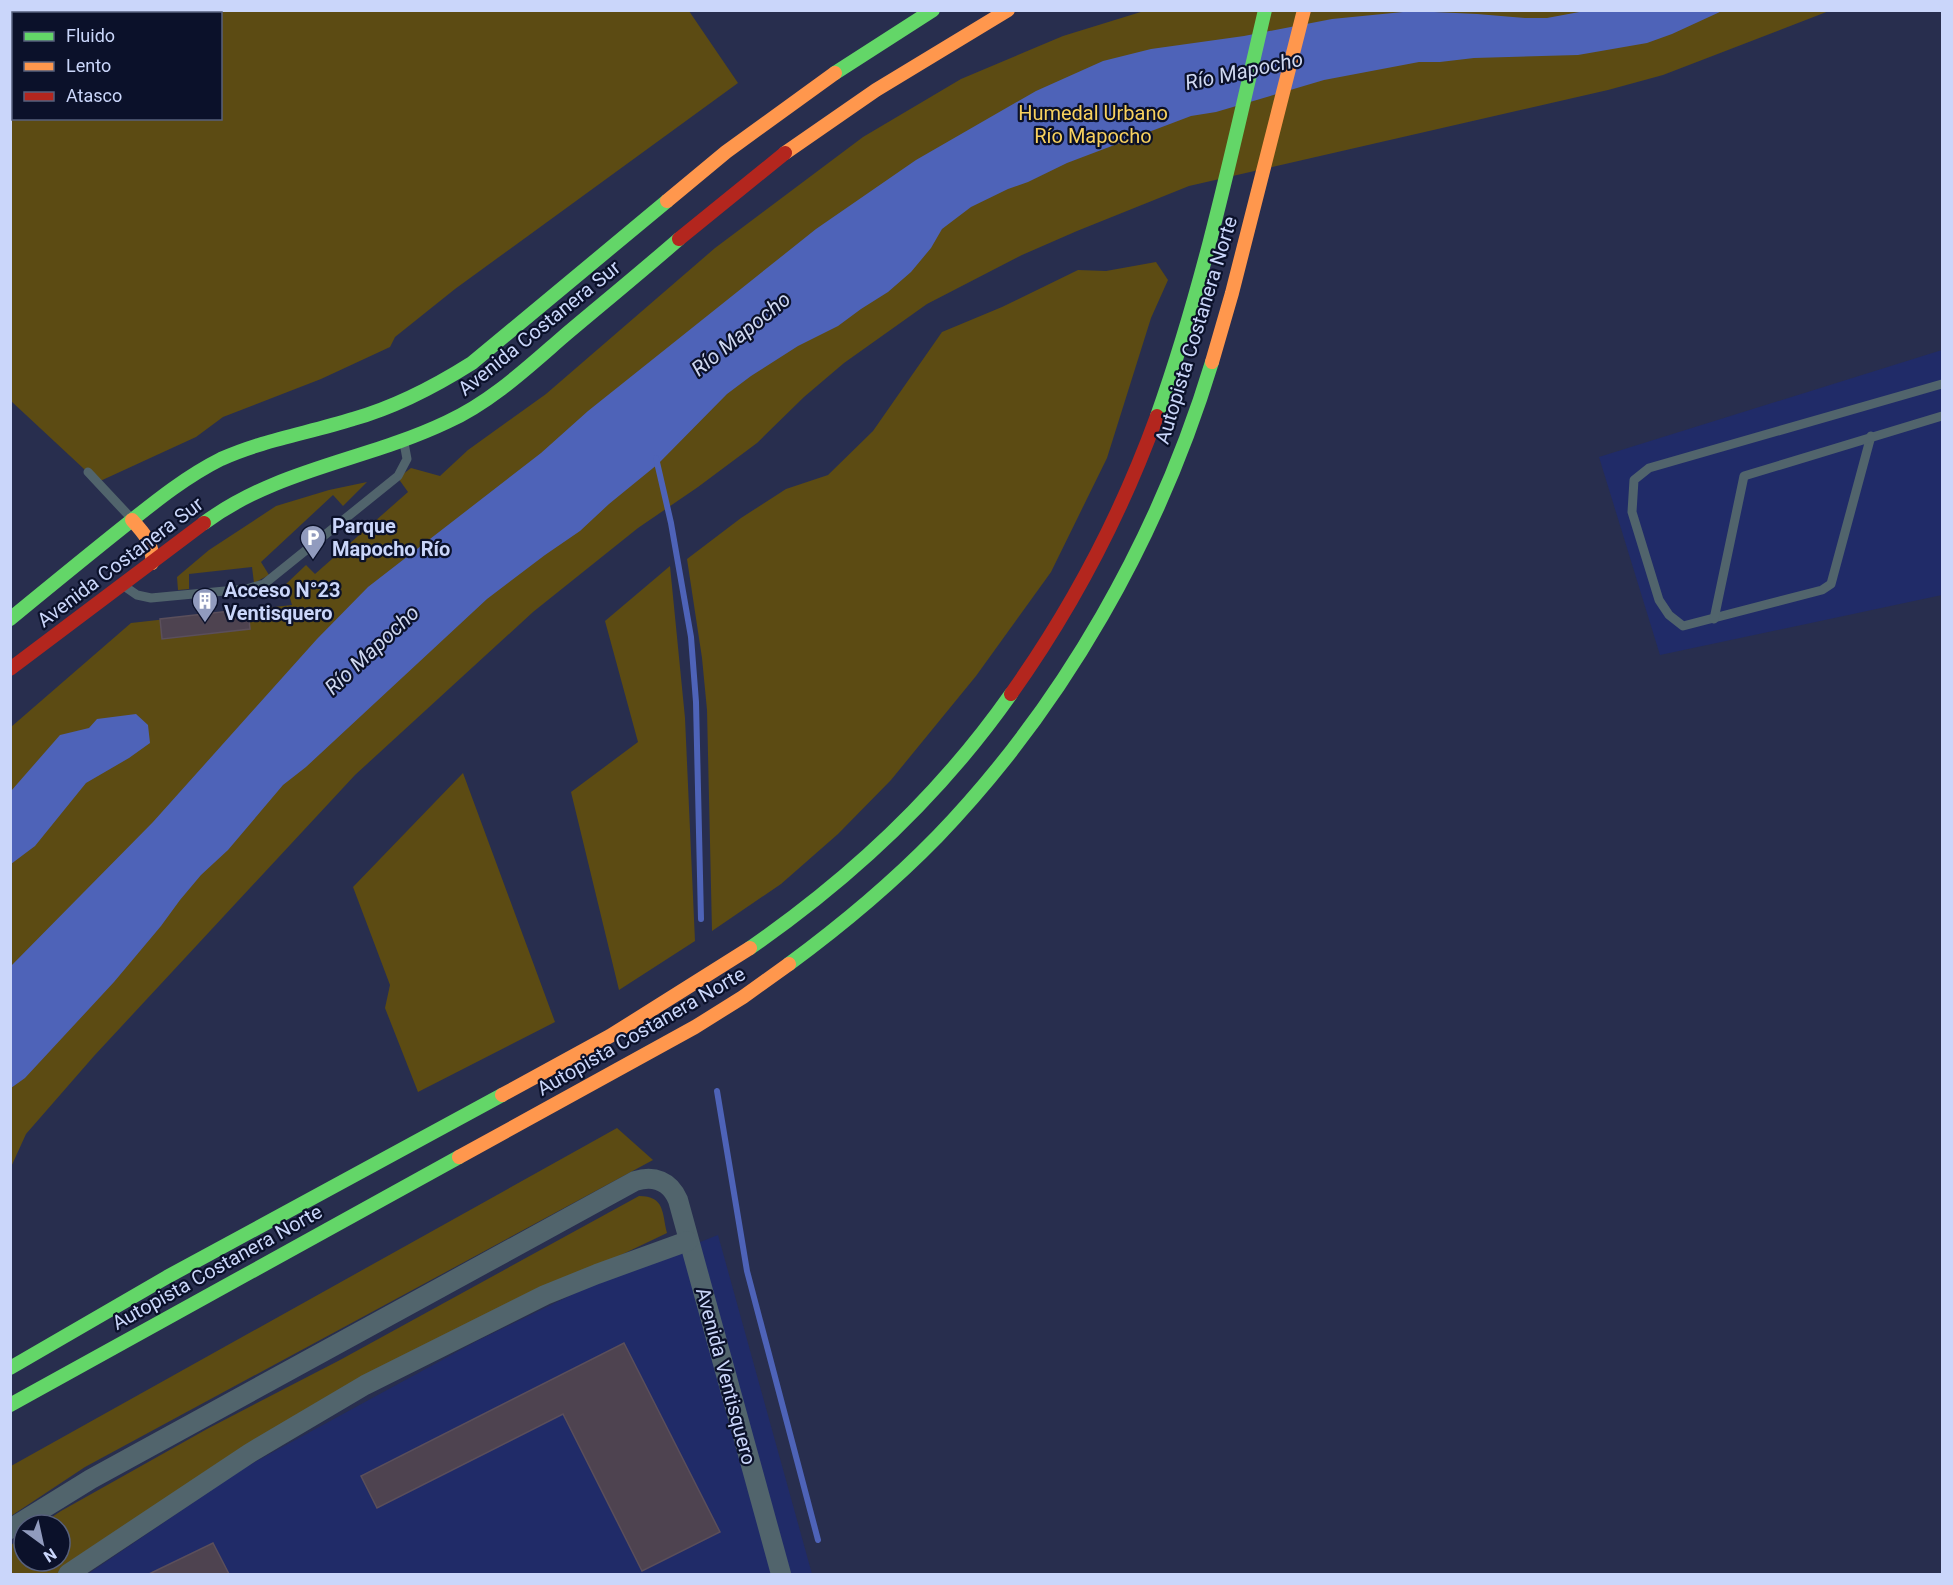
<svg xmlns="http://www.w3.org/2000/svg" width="1953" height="1585" font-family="Roboto,sans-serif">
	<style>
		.built { fill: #202b68 }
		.green { fill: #5c4b13; fill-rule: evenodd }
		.water { fill: #4e63b8 }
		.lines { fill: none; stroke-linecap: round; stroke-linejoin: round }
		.stream { stroke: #4e63b8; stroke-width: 6 }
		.building { fill: #4e4350; stroke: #5b4f5b; stroke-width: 1.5 }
		.lane { stroke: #51646c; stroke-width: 9 }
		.street { stroke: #51646c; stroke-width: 20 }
		.fast { stroke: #63d668; stroke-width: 14 }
		.slow { stroke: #ff974d; stroke-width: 14 }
		.jam { stroke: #b3261e; stroke-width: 14 }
		.labels { text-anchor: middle; stroke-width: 4.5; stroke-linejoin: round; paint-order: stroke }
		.park-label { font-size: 20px; fill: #f8d15e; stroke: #0b112a }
		.street-label { font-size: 20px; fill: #cad6fa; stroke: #0b112a }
		.poi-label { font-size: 20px; font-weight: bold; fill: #cad6fa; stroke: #0b112a; text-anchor: start }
		.water-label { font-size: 21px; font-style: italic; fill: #cfd8f0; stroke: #0b112a }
	</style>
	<rect width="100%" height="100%" fill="#282e4e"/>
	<g class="built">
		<path d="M1942,350V595L1660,655L1599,457Z"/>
		<path d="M718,1235L812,1574H88L244,1468L477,1341L596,1283Z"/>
	</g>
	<g class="green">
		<path d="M10,11H689L738,83L455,289L395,337L390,347L321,379L223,417L196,437L98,482L11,401ZM14,14H220V118H14Z"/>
		<path d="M1144,11H1829L1663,75L1608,90L1189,186L1077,231L1022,255L927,304L844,363L804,397L757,443L698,487L638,528L533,612L355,775L94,1056L26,1134L11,1167V727L131,623L292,605L286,584L306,565L315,574L408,492L398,478L411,468L440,476L468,450L546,394L715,248L863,137L961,79L1063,36Z"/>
		<path d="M1156,262L1168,280L1151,318L1107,458L1051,572L976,676L891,780L838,834L781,884L712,931L707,710L702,658L687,559L741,518L786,489L828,475L873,431L942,332L1002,307L1078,270L1106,271Z"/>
		<path d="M367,482L343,506L333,495L261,562L269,575L254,583L252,567L189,574V589L178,590L177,577L209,550L276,506L329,490Z"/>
		<path d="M670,566L685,718L695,941L619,990L571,792L638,742L605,621Z"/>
		<path d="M463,773L555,1022L418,1092L385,1008L390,985L353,887Z"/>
		<path d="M617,1128L653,1160L85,1467L11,1516V1466Z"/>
		<path d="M639,1196C665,1196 662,1213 667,1233L390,1365L61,1574H11V1545L24,1536V1561H60V1525H40L61,1511L207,1429L340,1360Z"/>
	</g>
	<g class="water">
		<path d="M1590,10L1722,11L1672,34L1647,43L1578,55L1474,58L1440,62H1419L1324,80L1216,112L1191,116L1067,163L1028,182L1008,189L971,207L942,229L931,248L911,272L888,292L861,309L838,326L798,346L751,376L727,394L658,464L609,504L580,531L545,555L487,599L306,767L283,785L228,850L201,875L180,900L161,926L114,982L25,1078L11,1088L10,967L153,822L317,639L368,587L541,453L588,411L816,229L916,160L1036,91L1103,61L1151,49L1244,36L1332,19L1413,11L1477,14L1525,18H1547Z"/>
		<path d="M136,714L148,725L150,743L129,758L86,783L35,846L11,864V791L60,735L89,728L97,719Z"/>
	</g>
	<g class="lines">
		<g class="stream">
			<path d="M656,458L671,523L691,637L696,702L701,919"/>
			<path d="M717,1091L747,1271L818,1540"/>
		</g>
	</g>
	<g class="building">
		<path d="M248,609L250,629L162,639L160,619Z"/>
		<path d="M624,1343L720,1532L642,1571L563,1414L377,1508L361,1476Z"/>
		<path d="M213,1543L229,1574H149Z"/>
	</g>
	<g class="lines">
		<g class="lane">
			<path d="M1871,436L1831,584L1822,590L1683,626L1669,615L1659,600L1632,512L1634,480L1649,468L1942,384"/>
			<path d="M88,472L131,518"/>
			<path d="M124,586L137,595L151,598L246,589L264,584L398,476L407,459L404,443"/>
			<path d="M1714,619L1744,476L1942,416"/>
		</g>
		<g class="street">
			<path d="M10,1529L91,1479L635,1181C654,1175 670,1181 678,1200L781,1574"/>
			<path d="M68,1574L250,1453L365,1385L545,1295L597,1274L688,1241"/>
		</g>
		<g class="fast">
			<path d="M835,73L933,10"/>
			<path d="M1157,416C1204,284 1233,147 1265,10"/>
			<path d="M204,523C279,468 365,461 447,422C491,402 527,368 564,336C602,304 641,272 679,239"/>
			<path d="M10,619C49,587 88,555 127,524C157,500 187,476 221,459C263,440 309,433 353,419C396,407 434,387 472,363L667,201"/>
			<path d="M750,948C851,878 940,795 1011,694"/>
			<path d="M789,964C842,925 892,883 937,837C1064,705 1159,537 1212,362"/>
			<path d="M10,1368L167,1277L502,1095"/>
			<path d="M10,1405L459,1157"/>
		</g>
		<g class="slow">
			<path d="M785,153L876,90L1008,10"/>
			<path d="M667,201L726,152L835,73"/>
			<path d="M1212,362L1232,293L1304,10"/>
			<path d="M132,520C144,533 154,544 152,563"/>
			<path d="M502,1095L610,1036L750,948"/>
			<path d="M459,1157L695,1027L743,997L789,964"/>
		</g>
		<g class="jam">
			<path d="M679,239L785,153"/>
			<path d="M10,669L204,523"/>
			<path d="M1011,694C1072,608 1121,515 1157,416"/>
		</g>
	</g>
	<defs>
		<symbol id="parking-pin" viewBox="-11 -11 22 30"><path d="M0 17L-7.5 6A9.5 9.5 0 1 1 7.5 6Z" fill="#919bbe" stroke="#0b112a"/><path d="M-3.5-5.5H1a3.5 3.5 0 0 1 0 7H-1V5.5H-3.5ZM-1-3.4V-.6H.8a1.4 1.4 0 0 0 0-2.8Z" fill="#fff"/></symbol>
		<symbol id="building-pin" viewBox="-11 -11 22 30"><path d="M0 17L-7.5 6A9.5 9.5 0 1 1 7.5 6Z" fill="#919bbe" stroke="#0b112a"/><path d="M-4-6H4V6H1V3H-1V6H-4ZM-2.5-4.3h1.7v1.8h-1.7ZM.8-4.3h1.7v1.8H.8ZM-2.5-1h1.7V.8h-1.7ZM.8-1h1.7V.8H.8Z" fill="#fff"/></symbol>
	</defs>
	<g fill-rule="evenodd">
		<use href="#parking-pin" x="298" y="523" width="30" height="40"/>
		<use href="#building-pin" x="190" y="586" width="30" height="40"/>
	</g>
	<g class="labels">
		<g class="park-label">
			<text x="1093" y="120">Humedal Urbano<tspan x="1093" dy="23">Río Mapocho</tspan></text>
		</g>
		<g class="street-label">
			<text transform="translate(539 328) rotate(-39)" y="7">Avenida Costanera Sur</text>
			<text transform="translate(1196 330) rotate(-73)" y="7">Autopista Costanera Norte</text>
			<text transform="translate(120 562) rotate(-37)" y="7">Avenida Costanera Sur</text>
			<text transform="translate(641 1031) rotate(-30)" y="7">Autopista Costanera Norte</text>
			<text transform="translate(217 1267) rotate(-29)" y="7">Autopista Costanera Norte</text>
			<text transform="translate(726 1376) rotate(75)" y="7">Avenida Ventisquero</text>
		</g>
		<g class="poi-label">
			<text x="332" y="533">Parque<tspan x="332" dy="23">Mapocho Río</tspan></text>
			<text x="224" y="597">Acceso N°23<tspan x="224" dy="23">Ventisquero</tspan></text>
		</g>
		<g class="water-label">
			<text transform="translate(1244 71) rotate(-12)" y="7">Río Mapocho</text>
			<text transform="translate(741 334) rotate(-39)" y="7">Río Mapocho</text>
			<text transform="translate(372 650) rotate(-43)" y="7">Río Mapocho</text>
		</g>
	</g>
	<rect width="1953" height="1585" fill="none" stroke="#cad6fa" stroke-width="24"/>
	<rect x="12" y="12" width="210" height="108" fill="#0b112a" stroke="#57607d" stroke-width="1.5"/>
	<rect x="24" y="32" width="30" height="9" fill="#63d668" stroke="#57607d" stroke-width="1.5"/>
	<text x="66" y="42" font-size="18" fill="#cad6fa">Fluido</text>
	<rect x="24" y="62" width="30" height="9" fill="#ff974d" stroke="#57607d" stroke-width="1.5"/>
	<text x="66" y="72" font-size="18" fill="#cad6fa">Lento</text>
	<rect x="24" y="92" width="30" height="9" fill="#b3261e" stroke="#57607d" stroke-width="1.5"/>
	<text x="66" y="102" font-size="18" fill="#cad6fa">Atasco</text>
	<g transform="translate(42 1543) rotate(147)"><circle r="28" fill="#0b112a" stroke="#57607d" stroke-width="1.5"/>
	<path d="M0-4.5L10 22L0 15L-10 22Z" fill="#919bbe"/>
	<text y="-9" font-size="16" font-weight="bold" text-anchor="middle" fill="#cad6fa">N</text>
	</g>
</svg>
